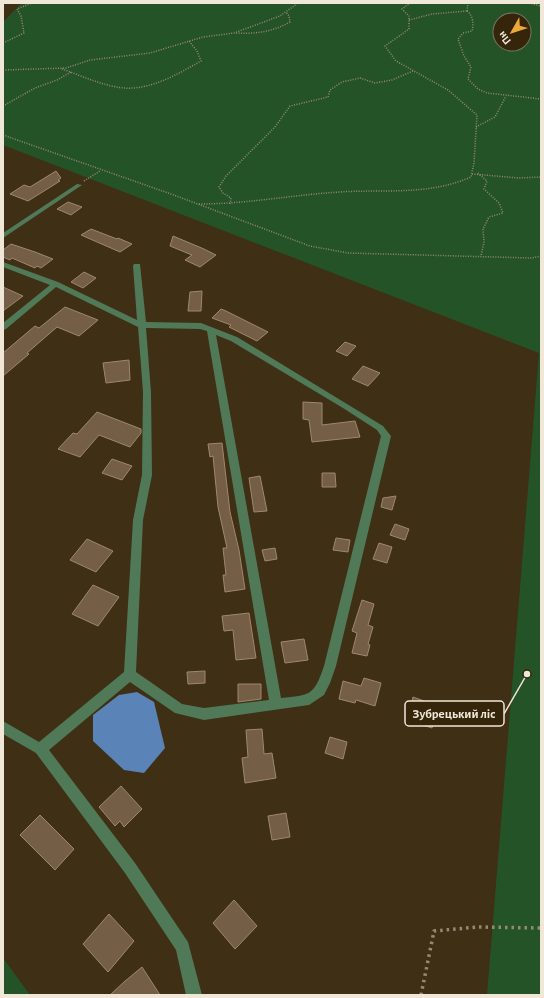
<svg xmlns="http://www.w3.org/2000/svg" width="544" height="998" font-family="'Alegreya Sans',sans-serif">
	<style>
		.green { fill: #255328; fill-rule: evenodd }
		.water { fill: #5a83b7 }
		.building { fill: #755e46; stroke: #a0876f }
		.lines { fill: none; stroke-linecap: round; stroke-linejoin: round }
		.path-far1 { stroke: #968975; stroke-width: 1.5; stroke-dasharray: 1 1.5; stroke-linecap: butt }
		.path { stroke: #968975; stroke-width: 3.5; stroke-dasharray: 2.5 4; stroke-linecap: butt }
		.minor { fill: #507958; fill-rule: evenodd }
		.leader { fill: none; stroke: #f1e7d8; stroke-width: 1.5 }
		.callout-dot { fill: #f1e7d8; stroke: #34250b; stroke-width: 1.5 }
		.callout { fill: #34250b; stroke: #f1e7d8; stroke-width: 1.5 }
		.callout-label { font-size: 13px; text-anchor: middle; font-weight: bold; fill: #f1e7d8 }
	</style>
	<rect width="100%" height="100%" fill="#3f2f15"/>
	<g class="green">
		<path d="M22,3H541V995H487L539,353L3,145V22ZM500,20H524V44H500Z"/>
		<path d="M3,958L30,995H3Z"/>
	</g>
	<path class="water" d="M137,692L154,702L165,748L144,773L124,770L93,741V715L119,695Z"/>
	<g class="building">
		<path d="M56,171L61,178L58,180L60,181L28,201L10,194L24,185L30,187Z"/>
		<path d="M68,202L82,207L71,215L57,209Z"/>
		<path d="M91,229L117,239L118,238L132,244L120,252L81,235Z"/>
		<path d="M173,236L204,249L216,255L200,267L185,260L192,255L170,246Z"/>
		<path d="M11,244L35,252L53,259L41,268L37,266L35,268L12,258L10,260L3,257V250Z"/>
		<path d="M84,272L96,278L83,288L71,282Z"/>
		<path d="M3,287L23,296L3,311Z"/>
		<path d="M202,291L201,311H188L190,292Z"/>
		<path d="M65,307L98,320L79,336L57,327L27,353L29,354L3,376V353L35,326L39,328Z"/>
		<path d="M221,309L226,311L268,332L257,341L229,327L231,325L212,318Z"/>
		<path d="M345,342L356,346L347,356L336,351Z"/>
		<path d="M129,360L130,380L106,383L103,363Z"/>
		<path d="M363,366L380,373L368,386L352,379Z"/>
		<path d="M303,402L322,403V425L355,421L360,437L312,442L309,420L303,419Z"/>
		<path d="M97,412L141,429V433L130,447L99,435L80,457L58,449L73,433L77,434Z"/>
		<path d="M222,443L230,512L239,550L245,589L225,592L223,575H226L223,548H227L218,507L213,456L210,457L208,444Z"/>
		<path d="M112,459L132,466L122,480L102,473Z"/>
		<path d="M322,473H335L336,487H322Z"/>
		<path d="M260,476L267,511L254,512L249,478Z"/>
		<path d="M396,496L392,510L381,507L383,498Z"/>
		<path d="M395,524L409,529L405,540L390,535Z"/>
		<path d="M336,538L350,540L348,552L333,550Z"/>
		<path d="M87,539L113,551L96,572L70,560Z"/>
		<path d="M379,543L392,547L387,563L373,559Z"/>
		<path d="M275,548L277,559L265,561L262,550Z"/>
		<path d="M93,585L119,597L98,626L72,614Z"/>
		<path d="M362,600L374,604L368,625L373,627L368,644L370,645L367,656L352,653L357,633L352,631Z"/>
		<path d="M249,613L256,658L236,660L233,630L224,631L222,616Z"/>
		<path d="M304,639L308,660L285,663L281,642Z"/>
		<path d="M205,671V683L188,684L187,672Z"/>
		<path d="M364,678L381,683L375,706L356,700L355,703L339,699L343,681L361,686Z"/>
		<path d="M238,684H261V699L238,702Z"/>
		<path d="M413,697L438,706L432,728L407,720Z"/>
		<path d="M262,729L264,754L272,753L276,778L245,783L242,758L248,757L246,730Z"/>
		<path d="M330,737L347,742L343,759L325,753Z"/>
		<path d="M121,786L142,809L124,827L120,821L115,826L99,807Z"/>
		<path d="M286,813L290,837L272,840L268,816Z"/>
		<path d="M40,815L74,849L55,870L20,835Z"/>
		<path d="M234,900L257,926L235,949L213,923Z"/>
		<path d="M109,914L134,941L108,972L83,944Z"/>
		<path d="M142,967L160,995H110L124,982Z"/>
	</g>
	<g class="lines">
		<g class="path-far1">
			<path d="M529,3L541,6"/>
			<path d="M467,11C473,15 474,25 472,31L463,33L458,39L464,56L471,67L468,79L478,89L487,93L541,99"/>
			<path d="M467,11L468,3"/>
			<path d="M409,20L432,14L467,11"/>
			<path d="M236,33C256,34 272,32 290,22L289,16L286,12"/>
			<path d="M3,43L24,33L21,16L17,9L32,3"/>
			<path d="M62,69C82,76 103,86 124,88C151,90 178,74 201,61L197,51L189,41"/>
			<path d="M3,70L66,68L90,60L150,53L203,37L234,33L280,16L298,3"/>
			<path d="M3,106L35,88L57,80L71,72"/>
			<path d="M476,127L495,117L506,96"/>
			<path d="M3,135L171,194L310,246L348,253L531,258L541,256"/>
			<path d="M478,173L487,181L484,189L499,203L503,213L489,217L483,229L484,242L481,256"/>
			<path d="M472,174L519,178L541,177"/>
			<path d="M84,181L100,171"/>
			<path d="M199,204C246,204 292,195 339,192C385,189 427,196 471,177L474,163L477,115L448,90L396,61L385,46L409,29V16L402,9L410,3"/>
			<path d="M230,204L231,198L223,193L219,187L226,176L275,127L290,106L328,97L330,90L342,82L360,78L375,83L392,80L413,71"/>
		</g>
		<path class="path" d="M421,995L434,931L478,927L541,928"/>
		<g class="minor">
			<path d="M77,184L82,185L3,238V233Z"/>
			<path d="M3,262L58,282L137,320L133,266L134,264H140L146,322L201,323L237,337L383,426L391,436L336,666L330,683L324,695L309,705L204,720L175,713L130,682L49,750L135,863L188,942L202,995H186L176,950L125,873L36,753L3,734V721L39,742L124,672L133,520L142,475L143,392L138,327L56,287L6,329L3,330V323L50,285L3,267ZM146,328L200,329L207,331L269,700L204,708L182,704L136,672L143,520L152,475L151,392ZM216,335L231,341L343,408L377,430L381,436L324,666C314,696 310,695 281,698Z"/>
		</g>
	</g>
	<path class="leader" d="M527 674L504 714"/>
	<circle class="callout-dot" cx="527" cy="674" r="4"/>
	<rect class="callout" x="405" y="701" width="99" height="25" rx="4"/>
	<g class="callout-label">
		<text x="454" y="718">Зубрецький ліс</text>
	</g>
	<rect width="544" height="998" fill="none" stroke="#f1e7d8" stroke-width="8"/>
	<g transform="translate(512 32) rotate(231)"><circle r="19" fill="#34250b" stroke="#80735d"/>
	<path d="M0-3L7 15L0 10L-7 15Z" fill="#eca93a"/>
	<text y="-6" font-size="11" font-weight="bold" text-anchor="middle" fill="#f1e7d8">Пн</text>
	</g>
</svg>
